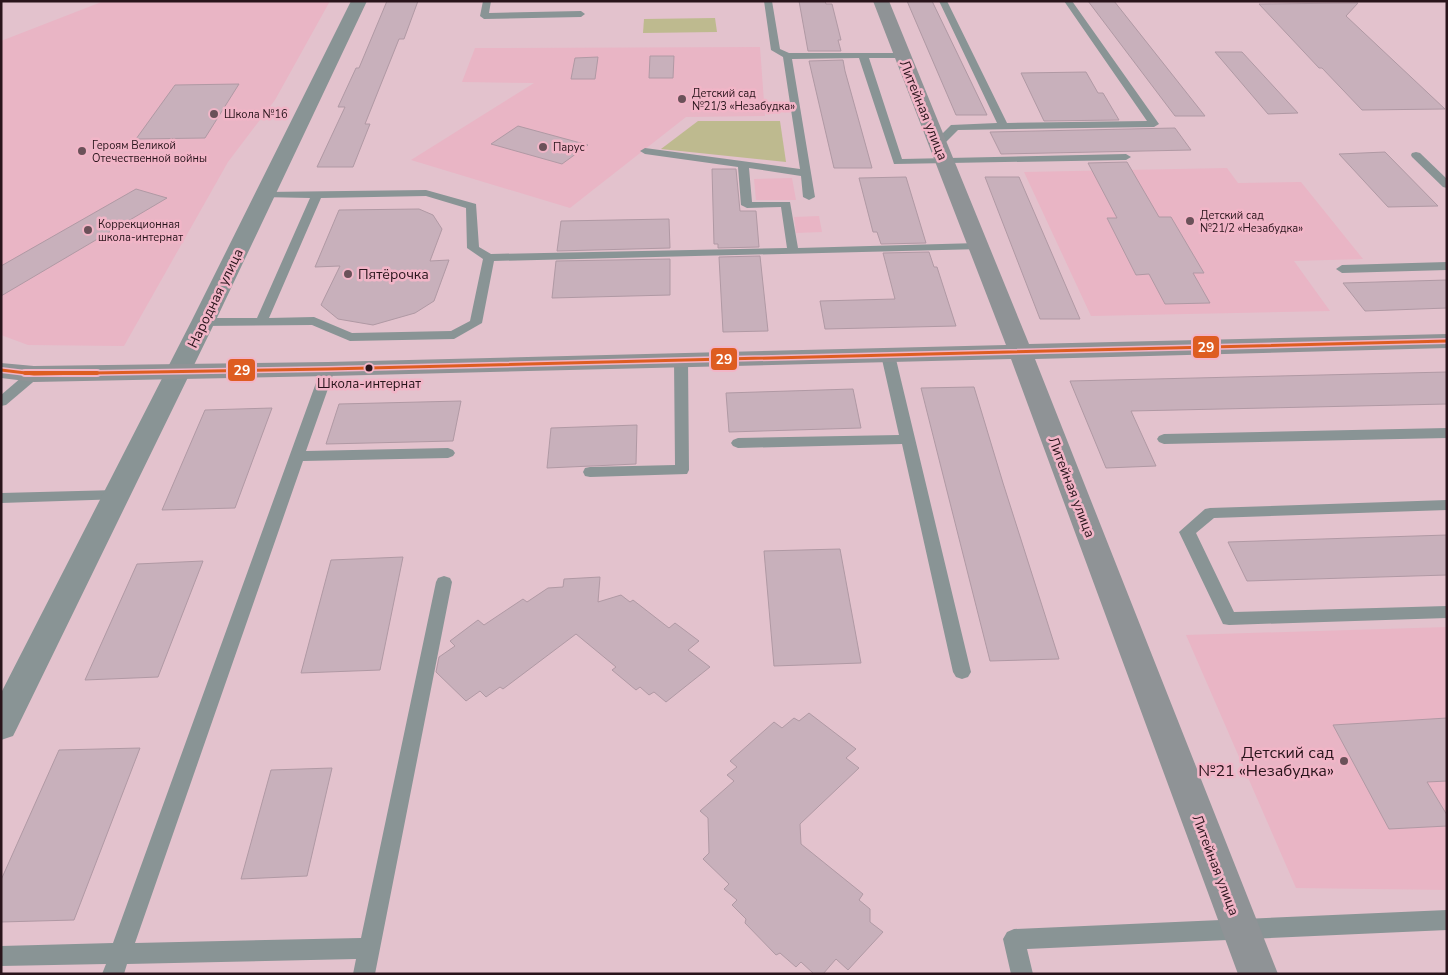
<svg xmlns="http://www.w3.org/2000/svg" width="1448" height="975" font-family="'Nunito Sans',sans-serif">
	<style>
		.built { fill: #e9b5c5 }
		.green { fill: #beba8f }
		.building { fill: #c8b0bb; stroke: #b099a4 }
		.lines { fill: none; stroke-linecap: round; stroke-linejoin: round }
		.lane { fill: #899495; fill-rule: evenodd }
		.street { fill: #899495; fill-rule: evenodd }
		.secondary { fill: #8f9396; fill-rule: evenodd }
		.bus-1-far1-casing { stroke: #f1b5c7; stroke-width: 6 }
		.bus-1-casing { stroke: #f1b5c7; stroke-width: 8 }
		.bus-1-far1 { stroke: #de5d21; stroke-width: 3 }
		.bus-1 { stroke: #de5d21; stroke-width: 4 }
		.poi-dot { fill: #6a5159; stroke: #f1b5c7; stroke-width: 2 }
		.bus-dot { fill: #29141b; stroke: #f1b5c7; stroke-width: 2 }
		.labels { text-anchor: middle; stroke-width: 5; stroke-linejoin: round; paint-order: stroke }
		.far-poi-label { font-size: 11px; fill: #29141b; stroke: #f1b5c7; text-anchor: start }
		.bus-label { font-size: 13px; fill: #29141b; stroke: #f1b5c7 }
		.street-label { font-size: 14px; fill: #29141b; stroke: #f1b5c7 }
		.poi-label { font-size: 14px; fill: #29141b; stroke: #f1b5c7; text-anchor: start }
		.near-poi-label { font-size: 16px; fill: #29141b; stroke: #f1b5c7; text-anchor: end }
		.line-badge { stroke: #f1b5c7; stroke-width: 2 }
		.badge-label { font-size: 14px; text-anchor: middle; font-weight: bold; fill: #fff }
	</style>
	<rect width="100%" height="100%" fill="#e3c2cd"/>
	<g class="built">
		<path d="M104,1H330L275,100L228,162L124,346L28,345L1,335V41Z"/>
		<path d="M760,47L765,116L686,117L570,208L411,160L534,83L462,82L475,48Z"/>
		<path d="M1227,168L1238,183L1301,182L1363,259L1294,261L1330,311L1091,316L1024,172Z"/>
		<path d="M792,178L796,200H756L754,179Z"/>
		<path d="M819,216L822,232L796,233L794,217Z"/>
		<path d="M1447,627V890L1296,888L1186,635Z"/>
	</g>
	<g class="green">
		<path d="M715,18L717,32L643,33L644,19Z"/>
		<path d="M698,121H780L786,162L661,149Z"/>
	</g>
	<g class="building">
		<path d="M387,1H418L404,39H399L365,124H370L353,167H317L345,107H338L356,68H359Z"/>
		<path d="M799,1H825L826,4H832L841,40H838L841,51H808Z"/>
		<path d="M907,1H932L987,115H956Z"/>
		<path d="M1088,1H1114L1205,116H1175Z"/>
		<path d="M1358,3L1346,16L1445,109L1362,110L1322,68H1319L1259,4Z"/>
		<path d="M1215,52H1242L1298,113L1268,114Z"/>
		<path d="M650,56H674L673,78H649Z"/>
		<path d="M598,57L595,79H571L575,58Z"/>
		<path d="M843,60L845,71L872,168H834L809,61Z"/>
		<path d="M1086,72L1098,93H1103L1119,120L1044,121L1021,73Z"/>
		<path d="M239,84L205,138L136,139L175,85Z"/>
		<path d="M518,126L588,145L562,164L491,144Z"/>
		<path d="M1175,128L1191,150L1001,154L990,132Z"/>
		<path d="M1385,152L1438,206L1388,207L1339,154Z"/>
		<path d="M1127,162L1159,217H1171L1204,273H1193L1210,303L1165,304L1149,274L1136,275L1107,218H1117L1088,163Z"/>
		<path d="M712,169H736L740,211H756L759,247L718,248V244H714Z"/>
		<path d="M906,177L926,243L881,244L877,232H873L859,178Z"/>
		<path d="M985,177H1019L1080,319H1040Z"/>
		<path d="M136,189L167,198L1,296V266Z"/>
		<path d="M419,209L433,215L442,229L430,261L449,260L434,301L415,313L373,325L338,319L321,305L340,266L315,267L339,210Z"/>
		<path d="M669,219L670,248L557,251L561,221Z"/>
		<path d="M929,252L934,267H937L956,326L825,329L820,301L895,299L883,253Z"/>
		<path d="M760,256L768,331L723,332L719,257Z"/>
		<path d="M670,259V295L552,298L556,261Z"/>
		<path d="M1447,280V308L1365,311L1343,283Z"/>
		<path d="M1447,372V404L1131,411L1156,466L1106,468L1070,381Z"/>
		<path d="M974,387L1003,483L1059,659L990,661L921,388Z"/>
		<path d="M853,389L861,428L729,432L726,393Z"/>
		<path d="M461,401L453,441L326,444L339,404Z"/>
		<path d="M272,408L235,508L162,510L205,410Z"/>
		<path d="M637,425L636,464L547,468L551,428Z"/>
		<path d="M1447,535V575L1247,581L1228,542Z"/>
		<path d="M840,549L861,663L774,666L764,551Z"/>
		<path d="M403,557L380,670L301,673L331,560Z"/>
		<path d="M203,561L158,677L85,680L137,564Z"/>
		<path d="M600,577L598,602L621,595L630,602L633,600L669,628L675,623L699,641L688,650L710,667L666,702L654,692L649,695L640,687L636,690L612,670L616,667L576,634L503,689L500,687L486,697L480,691L466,701L436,672L439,657L455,646L450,641L478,620L484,625L523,599L527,602L548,588L563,587L564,579Z"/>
		<path d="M809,713L856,749L846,758L859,768L800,824L801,844L863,894L859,900L870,909V922L883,932L848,970L836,959L823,974H814L801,962L796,967L780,953L776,955L745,923L746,919L732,905L737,900L724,889L729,884L703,859L709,853L708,818L700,811L734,781L727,775L737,767L730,761L774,722L782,728L794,718L799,721Z"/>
		<path d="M1447,718V781L1427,782L1447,815V826L1389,829L1333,725Z"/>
		<path d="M140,748L74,920L1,922V880L59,750Z"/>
		<path d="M332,768L307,876L241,879L271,770Z"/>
	</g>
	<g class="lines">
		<g class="lane">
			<path d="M483,1H491L489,13L581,11L585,14L581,17L484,19L480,16Z"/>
			<path d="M764,1H772L780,49L789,53H906V57L903,58H869L902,159L1126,154L1131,157L1126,160L894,164L859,58L792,59L815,197L809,200L803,197L801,176L749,168L752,202H790L798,248L978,243L982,245L984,247L982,249L494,261L482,323L454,339L350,341L312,325L203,326L197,322L203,318H257L310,198L261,197L259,195L265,192L426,190L476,204L479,247L491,254L787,248L781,207L747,208L741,205L738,167L645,154L640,151L645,148L800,169L783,57L771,50ZM426,196L466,208L467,248L483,259L470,321L451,331L352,333L314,317L269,318L321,198Z"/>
			<path d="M939,1H947L1007,123L1147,121L1064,1H1072L1159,124L1154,127L958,130L942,146H934L933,144L934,142L951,125L997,123Z"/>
			<path d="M1416,152L1420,153L1447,179V188L1443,187L1412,157L1411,155L1412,153Z"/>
			<path d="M1447,262V270L1342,273L1336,269L1342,265Z"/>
			<path d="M888,351L895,355L971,672L968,677L962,679L956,677L953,672L902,444L738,448L733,446L731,443L733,440L738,438L899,435L881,355Z"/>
			<path d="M681,356L688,360L689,470L687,474L590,477L585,476L583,472L585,468L590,467L675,465L674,360Z"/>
			<path d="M328,365L335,369L306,451L448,448L453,450L455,453L453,456L448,458L303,461L135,943L361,938L436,582L438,578L444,576L450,578L452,582L375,974H353L356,959L127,964L124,974H102L106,964L1,966V946L113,943L321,369Z"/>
			<path d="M34,370L39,371L41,374L39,377L6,405L1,406V395L29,371Z"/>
			<path d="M1447,428V438L1164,444L1159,442L1157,439L1159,436L1164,434Z"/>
			<path d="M117,490L122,491L125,495L122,499L1,503V493Z"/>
			<path d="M1447,500V510L1214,518L1196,533L1234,612L1447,606V618L1229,625L1223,624L1179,532L1205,509L1210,508Z"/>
			<path d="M1447,910V930L1027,949L1033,974H1011L1003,939L1007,932L1014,929Z"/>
		</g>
		<path class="street" d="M351,1H367L215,322L18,726L13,736L1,740V693L191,322Z"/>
		<path class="secondary" d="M873,1H889L1029,344L1447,334V348L1035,359L1278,974H1238L1011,359L328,376L34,382L1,378V363L34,366L328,362L1006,345Z"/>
		<defs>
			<path id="bus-1-far1" d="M1,370L34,374L328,369L1447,341"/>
			<path id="bus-1" d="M25,373H97"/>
		</defs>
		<use href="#bus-1-far1" class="bus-1-far1-casing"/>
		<use href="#bus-1" class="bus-1-casing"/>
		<use href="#bus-1-far1" class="bus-1-far1"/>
		<use href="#bus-1" class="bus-1"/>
	</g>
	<g class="poi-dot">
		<circle cx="682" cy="99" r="5"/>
		<circle cx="214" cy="114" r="5"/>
		<circle cx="543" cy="147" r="5"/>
		<circle cx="82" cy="151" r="5"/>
		<circle cx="1190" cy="221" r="5"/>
		<circle cx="88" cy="230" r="5"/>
		<circle cx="348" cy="274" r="5"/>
		<circle cx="1344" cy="761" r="5"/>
	</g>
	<circle class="bus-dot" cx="369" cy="368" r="4.5"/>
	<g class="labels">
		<g class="far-poi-label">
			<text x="692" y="97">Детский сад<tspan x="692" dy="13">№21/3 «Незабудка»</tspan></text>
			<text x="224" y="118">Школа №16</text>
			<text x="92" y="149">Героям Великой<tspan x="92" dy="13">Отечественной войны</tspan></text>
			<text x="553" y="151">Парус</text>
			<text x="1200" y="219">Детский сад<tspan x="1200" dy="13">№21/2 «Незабудка»</tspan></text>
			<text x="98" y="228">Коррекционная<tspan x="98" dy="13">школа-интернат</tspan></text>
		</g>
		<g class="bus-label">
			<text x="369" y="388">Школа-интернат</text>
		</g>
		<g class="street-label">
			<text transform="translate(924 110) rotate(68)" y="5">Литейная улица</text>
			<text transform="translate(215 298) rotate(-64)" y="5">Народная улица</text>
			<text transform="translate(1072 487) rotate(69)" y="5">Литейная улица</text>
			<text transform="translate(1216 865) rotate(69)" y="5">Литейная улица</text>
		</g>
		<g class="poi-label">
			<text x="358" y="279">Пятёрочка</text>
		</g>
		<g class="near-poi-label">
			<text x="1334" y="758">Детский сад<tspan x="1334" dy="18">№21 «Незабудка»</tspan></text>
		</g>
	</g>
	<g class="line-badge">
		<rect x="1192" y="335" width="28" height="24" rx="5" fill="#de5d21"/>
		<rect x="710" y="347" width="28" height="24" rx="5" fill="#de5d21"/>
		<rect x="227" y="358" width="29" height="24" rx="5" fill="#de5d21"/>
	</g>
	<g class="badge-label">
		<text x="1206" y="352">29</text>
		<text x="724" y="364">29</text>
		<text x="242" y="375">29</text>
	</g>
	<rect width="1448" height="975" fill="none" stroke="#29141b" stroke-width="5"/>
</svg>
